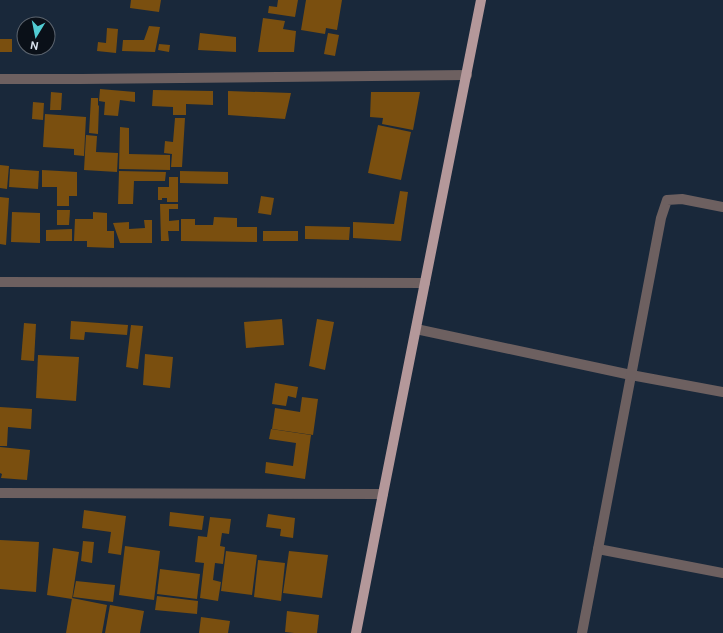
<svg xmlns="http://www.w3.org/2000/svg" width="723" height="633" font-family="'DM Sans',sans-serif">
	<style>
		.building { fill: #7a4f0f }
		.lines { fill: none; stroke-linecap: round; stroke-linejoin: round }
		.minor { stroke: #6d6060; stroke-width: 10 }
		.major { stroke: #b4989a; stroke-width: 10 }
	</style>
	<rect width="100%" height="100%" fill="#19283a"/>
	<g class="building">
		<path d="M131,0H161L159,12L130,8Z"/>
		<path d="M278,0H298L295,17L268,13L269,6L277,7Z"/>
		<path d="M306,0H342L337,30L326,28L325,34L301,30Z"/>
		<path d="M263,18L285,21L283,29L296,31L294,52H258Z"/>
		<path d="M149,26L160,27L155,52L122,51L123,40H144Z"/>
		<path d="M107,28L118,29L116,53L97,51L98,42L106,43Z"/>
		<path d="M200,33L236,37V52L198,50Z"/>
		<path d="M328,33L339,35L335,56L324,54Z"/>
		<rect x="0" y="39" width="12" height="13"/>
		<path d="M159,44L170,45L169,52L158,50Z"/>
		<path d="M100,89L135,92V102L120,100L118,116L104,115L105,102L99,101Z"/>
		<path d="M153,90L213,91V105L186,104V115H173V107L152,106Z"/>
		<path d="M228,91L291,93L285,119L228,115Z"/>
		<path d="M51,92L62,93L61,110H50Z"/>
		<path d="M371,92H420L413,130L382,124L383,118L370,117Z"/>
		<path d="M91,98H98V106L99,105L98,134L89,133Z"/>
		<path d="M33,102L44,103L43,120L32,119Z"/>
		<path d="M45,114L86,117L84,156L74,155V149L43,147Z"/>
		<path d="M175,118H185L182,167H171L172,154L164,153L165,141L173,142Z"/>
		<path d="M378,125L411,132L401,180L368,173Z"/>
		<path d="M120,127L129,128V154L170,155V170L119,169Z"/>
		<path d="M86,135L97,136L96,152L118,153L117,172L84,170Z"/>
		<path d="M0,165L9,166L7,189L0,188Z"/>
		<path d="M10,169L39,171L38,189L9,187Z"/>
		<path d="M42,170L77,172V196H69V206H57V187H42Z"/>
		<path d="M119,171L166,172L165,181H134L133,204H118Z"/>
		<path d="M180,171L228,172V184L180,183Z"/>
		<path d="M169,177H178V202H167V198H162V200H158V187H169Z"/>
		<path d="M400,191L408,192L401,241L353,238V222L394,224Z"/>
		<path d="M261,196L274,198L271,215L258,213Z"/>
		<path d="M0,197L9,198L6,245L0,244Z"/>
		<path d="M160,204H178V209H169V221L179,220V231H168L169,241H161Z"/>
		<path d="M57,210H70L69,225H57Z"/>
		<path d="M12,212L40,213V243L11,242Z"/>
		<path d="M93,212L107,213V231H114V248L87,247V241H74L75,219H93Z"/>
		<path d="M214,217L237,218V227H257V242L181,241V219H195V225H213Z"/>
		<path d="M144,220H152V243H120L113,223L129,222V229L145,228Z"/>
		<path d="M305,226L350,227L349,240L305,239Z"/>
		<path d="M72,229V241H46V230Z"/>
		<rect x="263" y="231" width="35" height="10"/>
		<path d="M282,319L284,345L246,348L244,322Z"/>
		<path d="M317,319L334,322L325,370L309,366Z"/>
		<path d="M71,321L128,325L127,335L85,332L84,340L70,339Z"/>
		<path d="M24,323L36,324L34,361L21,360Z"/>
		<path d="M131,325L143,326L138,369L126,367Z"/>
		<path d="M145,354L173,357L170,388L143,385Z"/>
		<path d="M38,355L79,357L76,401L36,398Z"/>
		<path d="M275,383L298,387L296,398L288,396L286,406L272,404Z"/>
		<path d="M302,397L318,399L313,435L272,429L275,408L300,412Z"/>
		<path d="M0,407L32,409L31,429L8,427L7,446H0Z"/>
		<path d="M271,429L311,435L305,479L265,473L266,462L293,466L296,443L269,439Z"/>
		<path d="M0,447L30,450L27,480L1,478L2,474L0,473Z"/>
		<path d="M84,510L126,516L121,555L108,553L111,532L82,528Z"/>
		<path d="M170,512L204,516L202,530L169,526Z"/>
		<path d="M268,514L295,518L293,538L280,536L281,529L266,527Z"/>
		<path d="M210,517L231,519L229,534L222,533L220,546L225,547L223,564L215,563L213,580L221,582L218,601L200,598L204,563L195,562L198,536L207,537Z"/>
		<path d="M0,540L39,542L36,592L0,589Z"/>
		<path d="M83,541L94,542L92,563L81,561Z"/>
		<path d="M125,546L160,551L154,600L119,595Z"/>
		<path d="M53,548L79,552L72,599L47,595Z"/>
		<path d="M226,551L257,555L252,595L221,591Z"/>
		<path d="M289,551L328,555L322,598L283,593Z"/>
		<path d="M258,560L285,563L281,601L254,597Z"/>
		<path d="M160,569L200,574L197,599L157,594Z"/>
		<path d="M76,581L115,585L113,602L73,597Z"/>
		<path d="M157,596L198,601L197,614L155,610Z"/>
		<path d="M72,598L107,605L102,633H66Z"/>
		<path d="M110,605L144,611L140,633H105Z"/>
		<path d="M287,611L319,615L317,633H294L285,632Z"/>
		<path d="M201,617L230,621L228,633H199Z"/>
	</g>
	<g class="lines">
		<g class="minor">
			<path d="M0,79H81L467,75"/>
			<path d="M0,282L425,283"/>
			<path d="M416,329L631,375L723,392"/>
			<path d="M0,493L383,494"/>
			<path d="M598,549L723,573"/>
			<path d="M582,633L661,218L667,200L682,199L723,207"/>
		</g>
		<path class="major" d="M356,633L383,494L481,0"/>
	</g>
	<g transform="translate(36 36) rotate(190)"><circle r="19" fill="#0a1018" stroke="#5c646e"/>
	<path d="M0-3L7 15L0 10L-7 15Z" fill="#51ccd3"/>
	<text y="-6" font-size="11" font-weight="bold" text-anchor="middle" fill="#d8e2ee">N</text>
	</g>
</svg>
